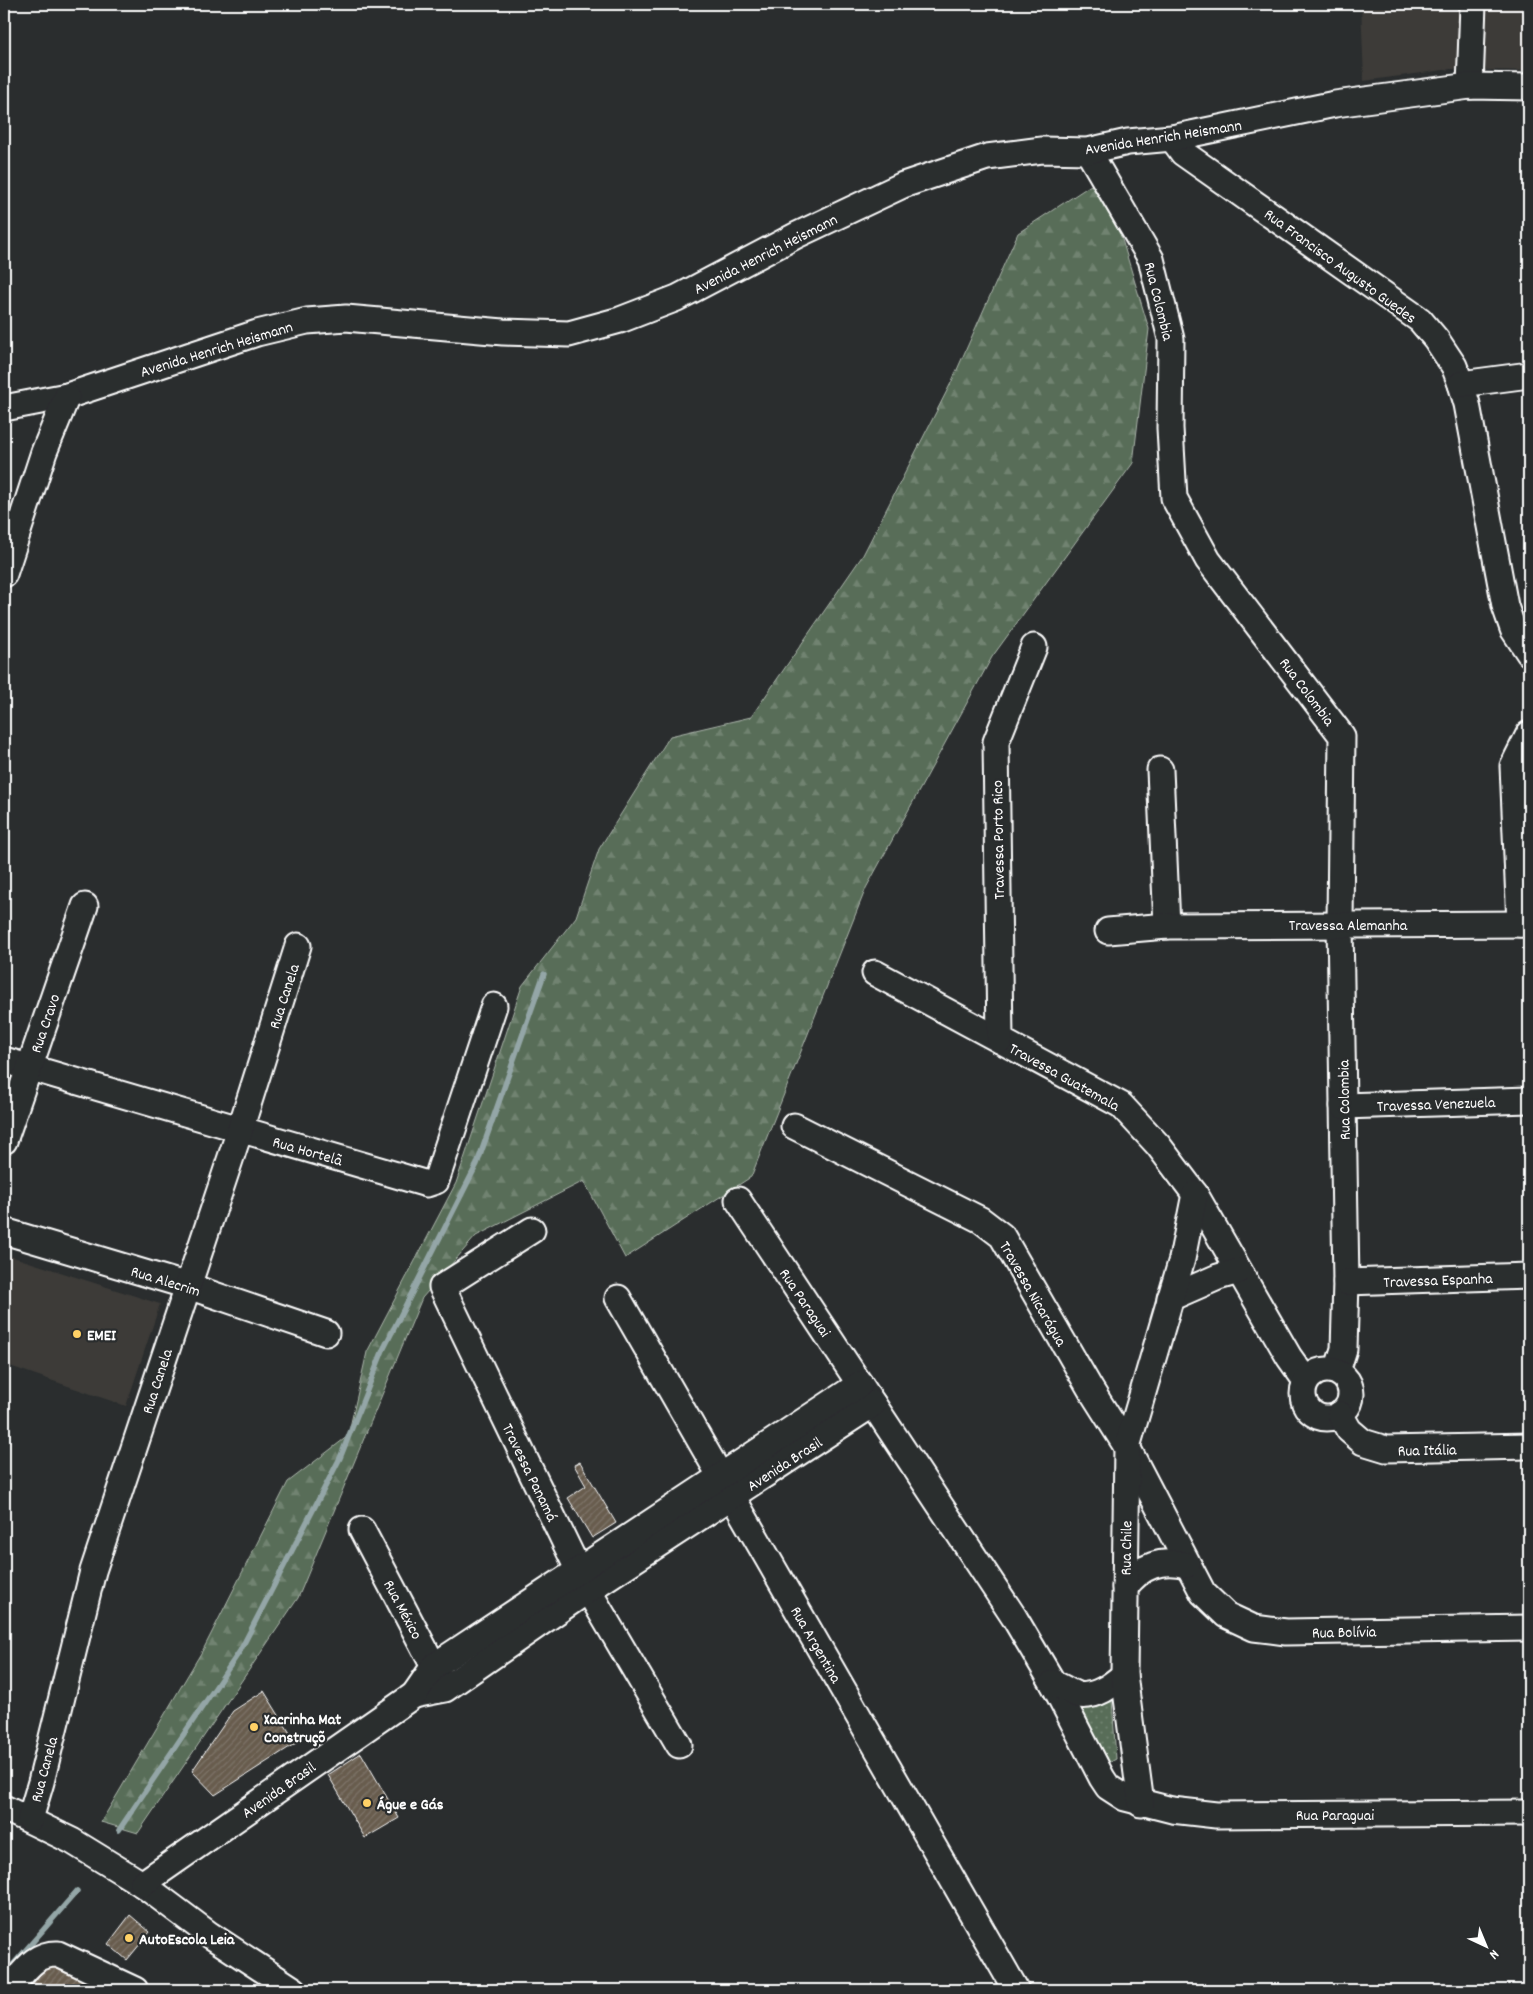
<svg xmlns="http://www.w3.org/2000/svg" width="1533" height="1994" font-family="Dekko,sans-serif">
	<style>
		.built { fill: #3c3b38 }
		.grass { fill: url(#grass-dots); stroke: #acb6ac }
		.forest { fill: url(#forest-firs); stroke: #acb6ac }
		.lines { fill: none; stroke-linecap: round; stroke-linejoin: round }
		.stream { stroke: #94a6a7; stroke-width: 5.5 }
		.building { fill: url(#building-hatch); stroke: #fff }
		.minor-casing { stroke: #fff; stroke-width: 29 }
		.minor { stroke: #2a2d2e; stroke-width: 25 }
		.poi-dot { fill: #ffd166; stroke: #2a2d2e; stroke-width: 2 }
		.labels { text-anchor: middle; stroke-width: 4.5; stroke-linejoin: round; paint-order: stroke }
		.street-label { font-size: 16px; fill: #fff; stroke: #2a2d2e }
		.poi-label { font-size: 16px; font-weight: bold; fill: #fff; stroke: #2a2d2e; text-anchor: start }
	</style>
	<defs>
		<pattern id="grass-dots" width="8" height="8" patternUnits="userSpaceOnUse" patternTransform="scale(1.25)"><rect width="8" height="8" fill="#586d58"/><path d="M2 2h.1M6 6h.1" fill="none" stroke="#718371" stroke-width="1.8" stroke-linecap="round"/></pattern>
		<pattern id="forest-firs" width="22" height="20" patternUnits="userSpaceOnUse" patternTransform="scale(1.25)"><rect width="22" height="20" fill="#586d58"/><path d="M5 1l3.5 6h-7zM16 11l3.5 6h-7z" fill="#718371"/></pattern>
		<pattern id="building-hatch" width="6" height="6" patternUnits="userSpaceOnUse" patternTransform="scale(1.25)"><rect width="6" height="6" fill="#675c4e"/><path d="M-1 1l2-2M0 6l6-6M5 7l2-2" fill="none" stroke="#7e7469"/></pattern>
	</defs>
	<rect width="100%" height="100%" fill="#2a2d2e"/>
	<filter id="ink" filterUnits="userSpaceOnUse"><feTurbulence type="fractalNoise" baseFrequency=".02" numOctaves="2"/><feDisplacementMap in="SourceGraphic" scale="10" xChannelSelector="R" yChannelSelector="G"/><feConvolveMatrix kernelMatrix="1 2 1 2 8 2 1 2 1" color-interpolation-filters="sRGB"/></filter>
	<g filter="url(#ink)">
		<g class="built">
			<path d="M1361,4H1529V71L1451,69L1364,81Z"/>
			<path d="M4,1254L160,1304L126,1406L4,1364Z"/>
		</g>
		<path class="grass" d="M1107,1696L1112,1700L1116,1759L1107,1764L1079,1706Z"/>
		<path class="forest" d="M1091,185L1120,233L1149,329L1133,463L992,657L866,888L751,1177L625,1258L584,1181L476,1236L422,1298L298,1598L138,1833L101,1822L204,1648L288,1482L348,1436L367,1352L456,1183L522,986L576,917L599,849L670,736L751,717L863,555L952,381L1018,233Z"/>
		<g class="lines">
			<g class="stream">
				<path d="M119,1830L240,1651L340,1458L383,1350L477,1164L544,974"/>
				<path d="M4,1975L77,1891"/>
			</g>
		</g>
		<g class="building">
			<path d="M580,1462L616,1523L592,1538L568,1498L586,1486L574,1465Z"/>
			<path d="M264,1691L296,1743L215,1795L192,1771L233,1711Z"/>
			<path d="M361,1753L399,1818L365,1838L328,1775Z"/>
			<path d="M130,1915L150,1932L127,1960L108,1944Z"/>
			<path d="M49,1963L120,1990H28Z"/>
		</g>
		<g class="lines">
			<defs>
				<g id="minor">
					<path d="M1470,86L1473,4"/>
					<path d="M1172,138L1183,153L1420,320L1436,339L1454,366L1461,384L1467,404L1505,606L1513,629L1529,653"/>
					<path d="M1088,151L1151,259L1171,339L1170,428L1174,498L1208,560L1342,736L1340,924L1346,1282L1344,1349L1337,1371"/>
					<path d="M1461,384L1529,375"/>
					<path d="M4,408L67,396L257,333L307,321L346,318L503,332L569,334L620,320L677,298L797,235L903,185L987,157L1042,150L1088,151L1128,142L1172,138L1335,104L1470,86L1529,87"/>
					<path d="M4,574L44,452L67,396"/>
					<path d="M1160,770L1167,926"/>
					<path d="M1520,924L1513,766L1529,734"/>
					<path d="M1108,931L1167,926L1529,924"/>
					<path d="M875,973L1121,1105L1158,1145L1195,1194L1289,1357L1306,1381"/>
					<path d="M1000,1040L996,742L1034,647"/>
					<path d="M4,1060L427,1184L436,1181L494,1006"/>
					<path d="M1343,1106L1529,1100"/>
					<path d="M794,1126L981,1220L1002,1236L1091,1390L1127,1447L1203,1593L1226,1615L1254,1628L1286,1632L1529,1628"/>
					<path d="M4,1141L85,906"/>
					<path d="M738,1200L1014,1617L1053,1683L1102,1778L1108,1787L1125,1798L1172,1810L1216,1815L1529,1813"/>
					<path d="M532,1230L442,1287L588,1590L679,1745"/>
					<path d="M4,1231L188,1286L326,1333"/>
					<path d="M1346,1282L1529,1276"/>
					<path d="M618,1298L1016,1990"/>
					<path d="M1170,1298L1218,1277L1239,1271"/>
					<circle cx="1327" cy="1394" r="24"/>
					<path d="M1340,1414L1349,1430L1363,1442L1386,1449L1529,1446"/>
					<path d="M362,1530L441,1680"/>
					<path d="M1125,1587C1142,1565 1161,1559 1187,1565"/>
					<path d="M1053,1683C1061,1686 1070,1693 1078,1695C1096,1698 1112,1685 1124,1675"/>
					<path d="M414,1695L445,1689L588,1590L873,1404"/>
					<path d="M1141,1804L1124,1675L1127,1447L1182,1259L1195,1194"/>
					<path d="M4,1808L72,1841L142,1884L210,1935L294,1990"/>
					<path d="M30,1819L41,1782L93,1571L240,1130L298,946"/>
					<path d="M142,1884L414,1695L434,1666L860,1384"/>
					<path d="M8,1990C24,1973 33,1953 58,1954L135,1990"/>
				</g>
			</defs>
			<use href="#minor" class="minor-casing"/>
			<use href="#minor" class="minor"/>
		</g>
	</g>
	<g class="poi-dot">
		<circle cx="77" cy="1334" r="5"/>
		<circle cx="254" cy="1727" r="5"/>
		<circle cx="367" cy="1803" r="5"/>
		<circle cx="129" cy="1938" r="5"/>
	</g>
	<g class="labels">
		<g class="street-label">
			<text transform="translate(1163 136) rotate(-9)" y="6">Avenida Henrich Heismann</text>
			<text transform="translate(765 253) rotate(-27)" y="6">Avenida Henrich Heismann</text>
			<text transform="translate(1341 265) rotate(36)" y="6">Rua Francisco Augusto Guedes</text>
			<text transform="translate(1160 301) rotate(76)" y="6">Rua Colombia</text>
			<text transform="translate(216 348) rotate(-17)" y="6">Avenida Henrich Heismann</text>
			<text transform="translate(1308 691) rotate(53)" y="6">Rua Colombia</text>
			<text transform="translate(997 840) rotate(-91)" y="6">Travessa Porto Rico</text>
			<text x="1348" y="930">Travessa Alemanha</text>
			<text transform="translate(283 996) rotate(-72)" y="6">Rua Canela</text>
			<text transform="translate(44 1023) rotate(-71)" y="6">Rua Cravo</text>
			<text transform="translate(1065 1076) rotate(29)" y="6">Travessa Guatemala</text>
			<text transform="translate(1343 1100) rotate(-91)" y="6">Rua Colombia</text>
			<text transform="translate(1436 1103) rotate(-2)" y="6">Travessa Venezuela</text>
			<text transform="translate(308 1150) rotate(16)" y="6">Rua Hortelã</text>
			<text transform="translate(1438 1279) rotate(-2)" y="6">Travessa Espanha</text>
			<text transform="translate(166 1280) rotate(17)" y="6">Rua Alecrim</text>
			<text transform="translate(1034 1293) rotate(60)" y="6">Travessa Nicarágua</text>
			<text transform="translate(806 1302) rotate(56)" y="6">Rua Paraguai</text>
			<text transform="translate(156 1381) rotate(-72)" y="6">Rua Canela</text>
			<text transform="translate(1427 1449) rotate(-1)" y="6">Rua Itália</text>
			<text transform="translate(784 1463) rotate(-33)" y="6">Avenida Brasil</text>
			<text transform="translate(531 1472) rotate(64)" y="6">Travessa Panamá</text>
			<text transform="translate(1125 1548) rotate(-89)" y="6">Rua Chile</text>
			<text transform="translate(404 1609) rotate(62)" y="6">Rua México</text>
			<text transform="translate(1344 1631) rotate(-1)" y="6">Rua Bolívia</text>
			<text transform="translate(817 1644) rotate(60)" y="6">Rua Argentina</text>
			<text transform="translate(43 1769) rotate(-75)" y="6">Rua Canela</text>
			<text transform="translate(278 1789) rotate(-35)" y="6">Avenida Brasil</text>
			<text x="1335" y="1820">Rua Paraguai</text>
		</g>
		<g class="poi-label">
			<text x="87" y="1340">EMEI</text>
			<text x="264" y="1724">Xacrinha Mat<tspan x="264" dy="18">Construçõ</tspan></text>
			<text x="377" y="1809">Águe e Gás</text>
			<text x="139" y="1944">AutoEscola Leia</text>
		</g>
	</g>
	<rect width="1533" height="1994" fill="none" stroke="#2a2d2e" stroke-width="20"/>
	<rect x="10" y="10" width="1513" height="1974" fill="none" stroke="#fff" stroke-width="2" filter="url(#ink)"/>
	<g transform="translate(1486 1946) rotate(136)" stroke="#2a2d2e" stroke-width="4" paint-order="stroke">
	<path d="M0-4L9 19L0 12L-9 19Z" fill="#ffffff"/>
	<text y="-8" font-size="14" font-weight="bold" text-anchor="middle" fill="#ffffff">N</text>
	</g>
</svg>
